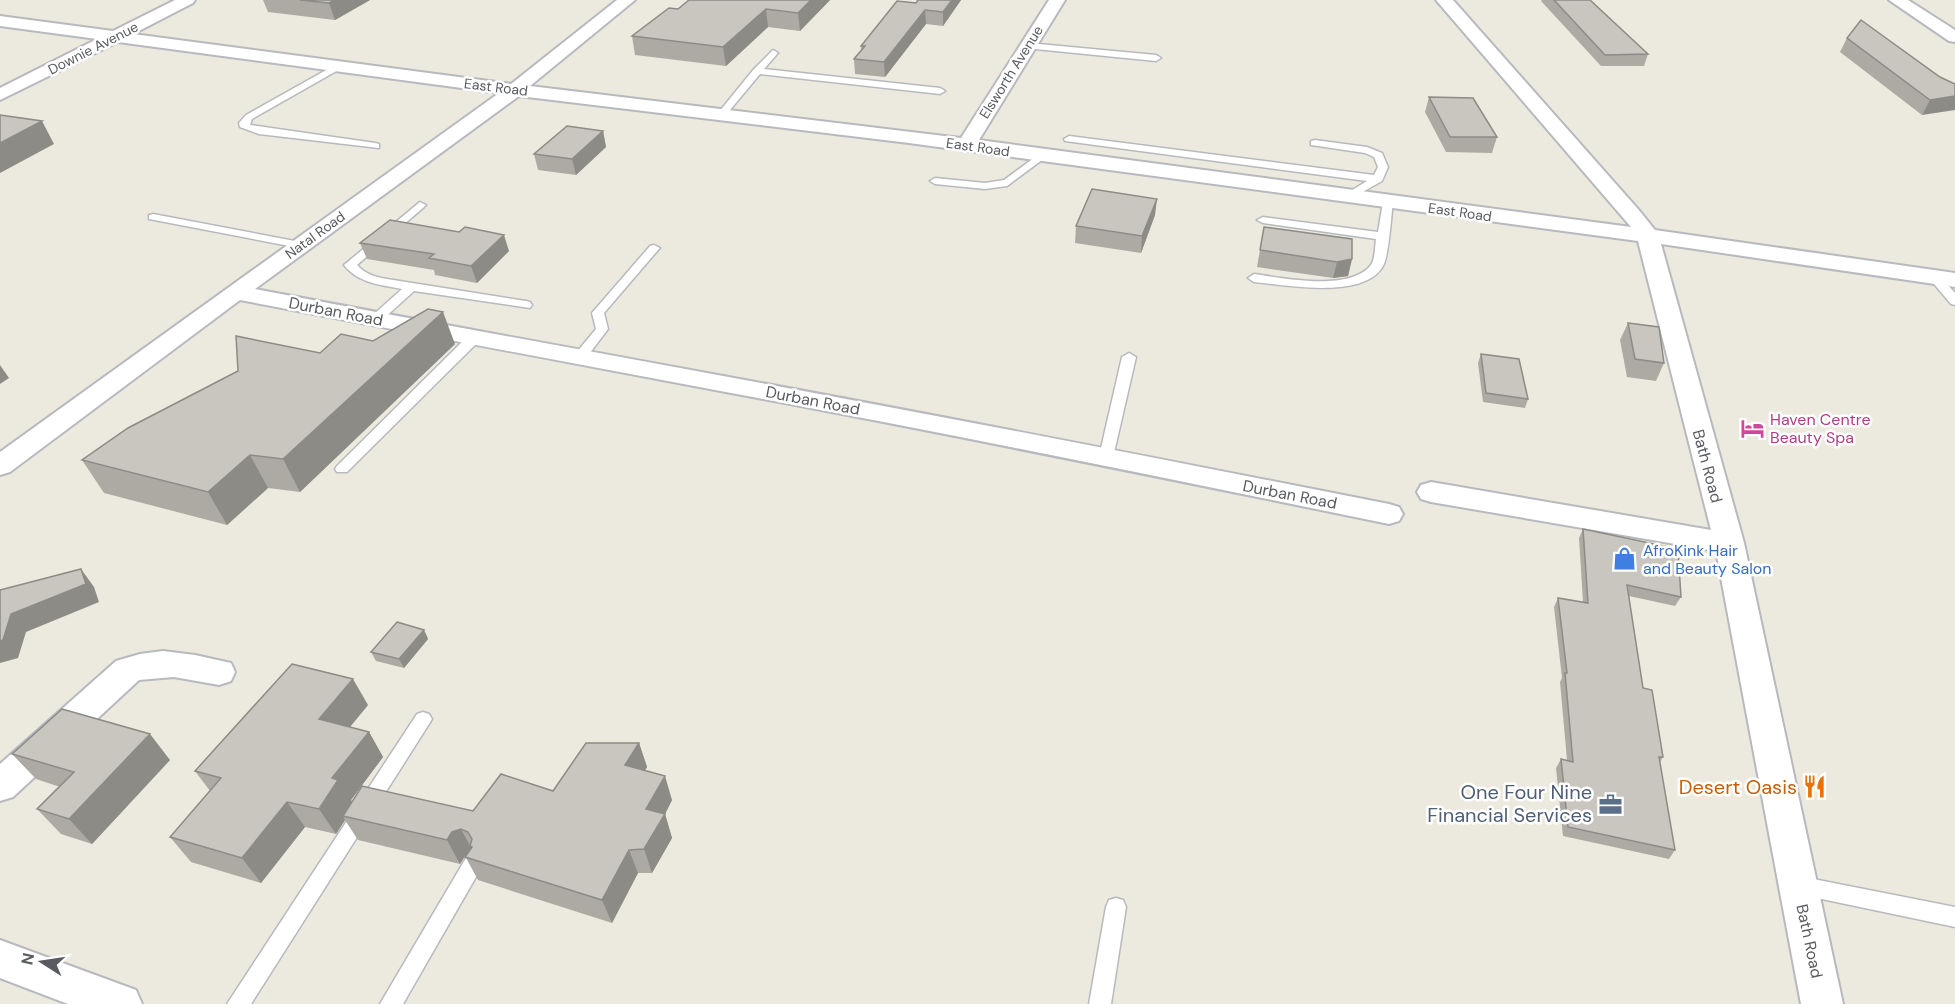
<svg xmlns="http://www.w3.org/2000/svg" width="1955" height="1004" font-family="'DM Sans',sans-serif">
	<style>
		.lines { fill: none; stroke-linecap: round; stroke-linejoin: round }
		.service-casing { stroke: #b7b9be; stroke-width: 3 }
		.minor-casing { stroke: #b7b9be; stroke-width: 4 }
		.service { fill: #fff; fill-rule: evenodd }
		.minor { fill: #fff; fill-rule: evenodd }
		.wall { fill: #acaaa3 }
		.shaded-wall { fill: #8c8b85 }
		.building { fill: #c8c6be; stroke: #8c8b85; stroke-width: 1.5 }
		.labels { text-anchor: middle; stroke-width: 5; stroke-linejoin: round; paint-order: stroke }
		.far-street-label { font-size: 14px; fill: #585b60; stroke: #fff }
		.street-label { font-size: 16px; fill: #585b60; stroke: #fff }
		.hotel-label { font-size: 16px; fill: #b23c85; stroke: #fff; text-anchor: start }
		.shop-label { font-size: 16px; fill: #366cbe; stroke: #fff; text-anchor: start }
		.near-food-label { font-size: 20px; fill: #c56008; stroke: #fff; text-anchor: end }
		.near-service-label { font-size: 20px; fill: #4e5e75; stroke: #fff; text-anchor: end }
	</style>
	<rect width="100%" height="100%" fill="#eceade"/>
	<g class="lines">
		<defs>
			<g id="service">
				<path d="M1028,43L1156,55L1161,58L1156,61L1025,48V44Z"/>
				<path d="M773,50L778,53L764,69L940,88L945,91L940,94L760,74L725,116H719V112L754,69Z"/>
				<path d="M337,64L342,67L340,69L252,119L250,125L375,143L379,144V148L259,134L240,127L239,123L246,115Z"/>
				<path d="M1069,136L1374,175L1378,167L1374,157L1365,153L1311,145V141L1315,140L1367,147L1382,153L1388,167L1382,181L1357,195L1359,198L1354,201L1341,197L1367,181L1065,141L1064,139Z"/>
				<path d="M1042,152L1046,153V157L1007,186L985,189L935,184L930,181L935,178L985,183L1004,180Z"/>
				<path d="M1388,199L1393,202C1391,216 1389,256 1383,266C1364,300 1285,285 1254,282L1248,278L1254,274C1283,278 1350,292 1371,265C1375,259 1375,246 1376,239L1263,223L1257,220L1263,217L1378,232L1383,202Z"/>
				<path d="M420,202L426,205L424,207L357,265C365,274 375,277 387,279L526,301L530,302L532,305L530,308L414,291L381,321H373L371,318L373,315L402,289C381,285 358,283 344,265Z"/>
				<path d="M153,214L300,242L306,245L300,248L149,219V215Z"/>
				<path d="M654,245L660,248L658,250L604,313L608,329L583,362H573L571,359L596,329L592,313L650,246Z"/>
				<path d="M1935,274L1939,275L1955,293V305L1951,304L1929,278Z"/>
				<path d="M473,335L478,336L479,339L478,342L347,472H337L335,469L337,466L468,336Z"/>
				<path d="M1129,353L1136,357L1113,457L1106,462L1099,457L1122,357Z"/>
				<path d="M423,712L429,714L432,719L429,724L251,1004H227L417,714Z"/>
				<path d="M473,855L480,858L483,864L480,870L403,1004H380L466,858Z"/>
				<path d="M1798,876L1955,907V927L1798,894L1791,892L1788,885L1791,878Z"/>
				<path d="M1116,898L1123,900L1126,907L1111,1004H1089L1106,907L1109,900Z"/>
			</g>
			<g id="minor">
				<path d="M175,0H195L193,3L133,34L511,84L617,0H635L530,86L961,138L1049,0H1065L979,140L1631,227L1436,0H1453L1638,209L1655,230L1955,273V287L1661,244L1744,543L1843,1004H1801L1716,551L1431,502L1421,499L1417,492L1421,485L1431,482L1711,530L1638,241L909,143L519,96L255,289C415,320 574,348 734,378C953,418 1171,461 1389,504L1399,507L1403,514L1399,521L1389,524C1170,479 951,434 731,393C568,362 404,332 240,300L10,472L0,475V452L499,93L118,42L0,100V88L97,39L0,26V16L113,31Z"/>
				<path d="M1889,0H1908L1955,30V42L1949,41Z"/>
				<path d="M163,651L195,655L231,663L235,672L231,681L219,685L174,677L139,680L13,797L0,801V764L116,661L140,654Z"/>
				<path d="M0,940L136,990L142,1004H68L0,978Z"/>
			</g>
		</defs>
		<use href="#service" class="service-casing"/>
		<use href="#minor" class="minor-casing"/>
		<use href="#service" class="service"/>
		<use href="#minor" class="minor"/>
	</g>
	<g class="wall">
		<path d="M263,0H370L335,20L268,12Z"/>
		<path d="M689,0H830L800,31L768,27L726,66L635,55L632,36L678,9Z"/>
		<path d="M918,0H961L943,26L926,24L885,77L855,74L854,59L861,50V46L916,3Z"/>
		<path d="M1542,0H1590L1648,54L1644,66H1601L1541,1Z"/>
		<path d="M1847,38L1940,77L1955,84L1922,115L1840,52Z"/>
		<path d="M1429,97L1497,137L1492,153L1446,152L1425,112Z"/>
		<path d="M603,131L606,147L576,175L538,170L534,154Z"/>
		<path d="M1155,215L1141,253L1075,243L1076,226Z"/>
		<path d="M1264,227L1352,259L1348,276L1333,278L1257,267Z"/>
		<path d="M360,243L509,251L477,283L435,275L434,270L367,259Z"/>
		<path d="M1628,323L1664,363L1656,381L1627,377L1620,340Z"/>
		<path d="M373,341L455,344L300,492L268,488L227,525L104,493L82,460L320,353Z"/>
		<path d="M1481,354L1528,399L1525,408L1483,402L1478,363Z"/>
		<path d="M1583,529L1681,597L1675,606L1629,596L1643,688L1663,757L1660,762L1675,850L1669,859L1563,836L1556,768L1561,759L1567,760L1560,682L1562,678L1554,607L1558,598L1583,602L1579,538Z"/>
		<path d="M424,630L428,639L404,668L376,661L371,652Z"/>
		<path d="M368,705L350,727L369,732L383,757L351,800L352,802L473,811L553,791L639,743L647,767L645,770L672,800L665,814L672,838L652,873H638L612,923L478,880L465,856L460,864L358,840L345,820L336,834L305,827L261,883L191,862L170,837L210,791L195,771Z"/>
		<path d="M12,754L170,760L92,844L61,834L37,809L60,787L36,779Z"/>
	</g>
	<g class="shaded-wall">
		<path d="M335,0H370L335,20L329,3Z"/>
		<path d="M811,0H830L800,31L798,13Z"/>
		<path d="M952,0H961L943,26V12Z"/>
		<path d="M766,9L768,27L726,66L723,47Z"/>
		<path d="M925,10L926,24L885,77L884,62Z"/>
		<path d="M1955,96V110L1922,115L1930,100Z"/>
		<path d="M42,121L54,144L0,173V143Z"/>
		<path d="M603,131L606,147L576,175L572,159Z"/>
		<path d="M1157,199L1155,215L1141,253L1142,236Z"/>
		<path d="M504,235L509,251L477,283L471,266Z"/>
		<path d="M1352,259L1348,276L1333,278L1337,262Z"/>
		<path d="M443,312L455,344L300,492L283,459Z"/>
		<path d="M0,365L9,378L0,384Z"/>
		<path d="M250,455L268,488L227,525L208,492Z"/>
		<path d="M81,569L94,587L99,602L26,632L18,658L0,663V641L11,614Z"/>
		<path d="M424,630L428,639L404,668L399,659Z"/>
		<path d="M353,679L368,705L335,745L319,719Z"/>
		<path d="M369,732L383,757L351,800L354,805L343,816L345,820L336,834L319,809L332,778Z"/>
		<path d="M150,734L170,760L92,844L69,819Z"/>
		<path d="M639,743L647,767L633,789L625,765Z"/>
		<path d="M665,776L672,800L665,814L672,838L652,873L644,849L646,809Z"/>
		<path d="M287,802L305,827L261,883L242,858Z"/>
		<path d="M461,829L474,853L465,856L460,864L447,840L452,832Z"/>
		<path d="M629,850L638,873L612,923L602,900Z"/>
	</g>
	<g class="building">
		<path d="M300,0H335L329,3Z"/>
		<path d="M689,0H811L798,13L766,9L723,47L632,36L669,8L678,9Z"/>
		<path d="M918,0H952L943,12L925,10L884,62L854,59L865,46H861L897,1L916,3Z"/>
		<path d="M1554,0H1590L1648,54L1605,55Z"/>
		<path d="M1861,20L1940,77L1955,84V96L1930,100L1847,38Z"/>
		<path d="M1429,97L1473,98L1497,137H1450Z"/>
		<path d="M0,115L42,121L0,143Z"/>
		<path d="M567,126L603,131L572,159L534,154Z"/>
		<path d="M1092,189L1157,199L1142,236L1076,226Z"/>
		<path d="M390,220L459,232L465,227L504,235L471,266L429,258L434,254L360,243Z"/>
		<path d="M1264,227L1352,239V259L1337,262L1260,250Z"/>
		<path d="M428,309L443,312L283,459L250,455L208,492L82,460L128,428L238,371L236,336L320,353L341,334L373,341Z"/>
		<path d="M1628,323L1659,327L1664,363L1635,359Z"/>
		<path d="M1481,354L1519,359L1528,399L1486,393Z"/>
		<path d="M1583,529L1678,549L1681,597L1627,585L1643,688L1652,690L1663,757H1659L1675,850L1568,827L1561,759L1573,762L1565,673H1567L1558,598L1588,603Z"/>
		<path d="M81,569L86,584L11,614L3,640L0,641V590Z"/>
		<path d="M397,622L424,630L399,659L371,652Z"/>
		<path d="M292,664L353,679L319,719L369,732L332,778L338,780L319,809L287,802L242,858L170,837L221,778L195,771Z"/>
		<path d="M62,709L150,734L69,819L37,809L74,772L12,754Z"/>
		<path d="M586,743H639L625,765L665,776L646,809L665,814L644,849L629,850L602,900L465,857L472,847L470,846L472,839L468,832L461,829L452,832L447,840L343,816L362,786L473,811L501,774L553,791Z"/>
	</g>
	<defs>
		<symbol id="hotel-bare" viewBox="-9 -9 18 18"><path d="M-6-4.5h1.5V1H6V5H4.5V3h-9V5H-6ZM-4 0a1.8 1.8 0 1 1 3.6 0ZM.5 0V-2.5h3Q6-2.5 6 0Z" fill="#d1479c" stroke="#fff" stroke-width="2.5" paint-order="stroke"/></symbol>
		<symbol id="shop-bare" viewBox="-9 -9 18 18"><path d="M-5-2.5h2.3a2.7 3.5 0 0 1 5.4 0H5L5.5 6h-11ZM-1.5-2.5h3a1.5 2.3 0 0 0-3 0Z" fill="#3f7fe0" stroke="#fff" stroke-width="2.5" paint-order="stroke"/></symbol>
		<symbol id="restaurant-bare" viewBox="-9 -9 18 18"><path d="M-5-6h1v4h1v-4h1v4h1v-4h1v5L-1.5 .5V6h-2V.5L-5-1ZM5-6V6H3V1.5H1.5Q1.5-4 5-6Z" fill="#e8710a" stroke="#fff" stroke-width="2.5" paint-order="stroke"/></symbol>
		<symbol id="office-bare" viewBox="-9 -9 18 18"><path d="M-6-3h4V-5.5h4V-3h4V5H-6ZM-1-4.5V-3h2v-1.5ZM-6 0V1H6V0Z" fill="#5c6f8a" stroke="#fff" stroke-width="2.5" paint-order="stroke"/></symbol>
	</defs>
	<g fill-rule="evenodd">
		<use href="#hotel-bare" x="1736" y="412" width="33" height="33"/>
		<use href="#shop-bare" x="1608" y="542" width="33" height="33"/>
		<use href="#restaurant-bare" x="1798" y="770" width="33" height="33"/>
		<use href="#office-bare" x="1594" y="788" width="33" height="33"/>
	</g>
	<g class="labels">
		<g class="far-street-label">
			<text transform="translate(93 48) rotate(-27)" y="5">Downie Avenue</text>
			<text transform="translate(1011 72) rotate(-58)" y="5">Elsworth Avenue</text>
			<text transform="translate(496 87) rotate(7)" y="5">East Road</text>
			<text transform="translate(978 147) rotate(8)" y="5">East Road</text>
			<text transform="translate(1460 212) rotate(8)" y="5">East Road</text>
			<text transform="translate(315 235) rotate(-36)" y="5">Natal Road</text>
		</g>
		<g class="street-label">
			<text transform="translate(336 311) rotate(11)" y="6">Durban Road</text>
			<text transform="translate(813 400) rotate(11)" y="6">Durban Road</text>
			<text transform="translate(1708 466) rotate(75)" y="6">Bath Road</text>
			<text transform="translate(1290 494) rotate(11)" y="6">Durban Road</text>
			<text transform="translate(1810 941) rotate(78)" y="6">Bath Road</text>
		</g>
		<g class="hotel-label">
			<text x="1770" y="425">Haven Centre<tspan x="1770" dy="18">Beauty Spa</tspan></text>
		</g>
		<g class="shop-label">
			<text x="1643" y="556">AfroKink Hair<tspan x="1643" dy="18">and Beauty Salon</tspan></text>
		</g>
		<g class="near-food-label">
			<text x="1797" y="794">Desert Oasis</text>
		</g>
		<g class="near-service-label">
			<text x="1592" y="799">One Four Nine<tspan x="1592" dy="23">Financial Services</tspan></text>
		</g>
	</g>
	<g transform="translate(42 962) rotate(282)" stroke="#ffffff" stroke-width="4.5" paint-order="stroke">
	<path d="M0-4.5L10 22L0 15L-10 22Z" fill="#585b60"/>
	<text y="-9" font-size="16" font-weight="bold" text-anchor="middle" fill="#585b60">N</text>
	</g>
</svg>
